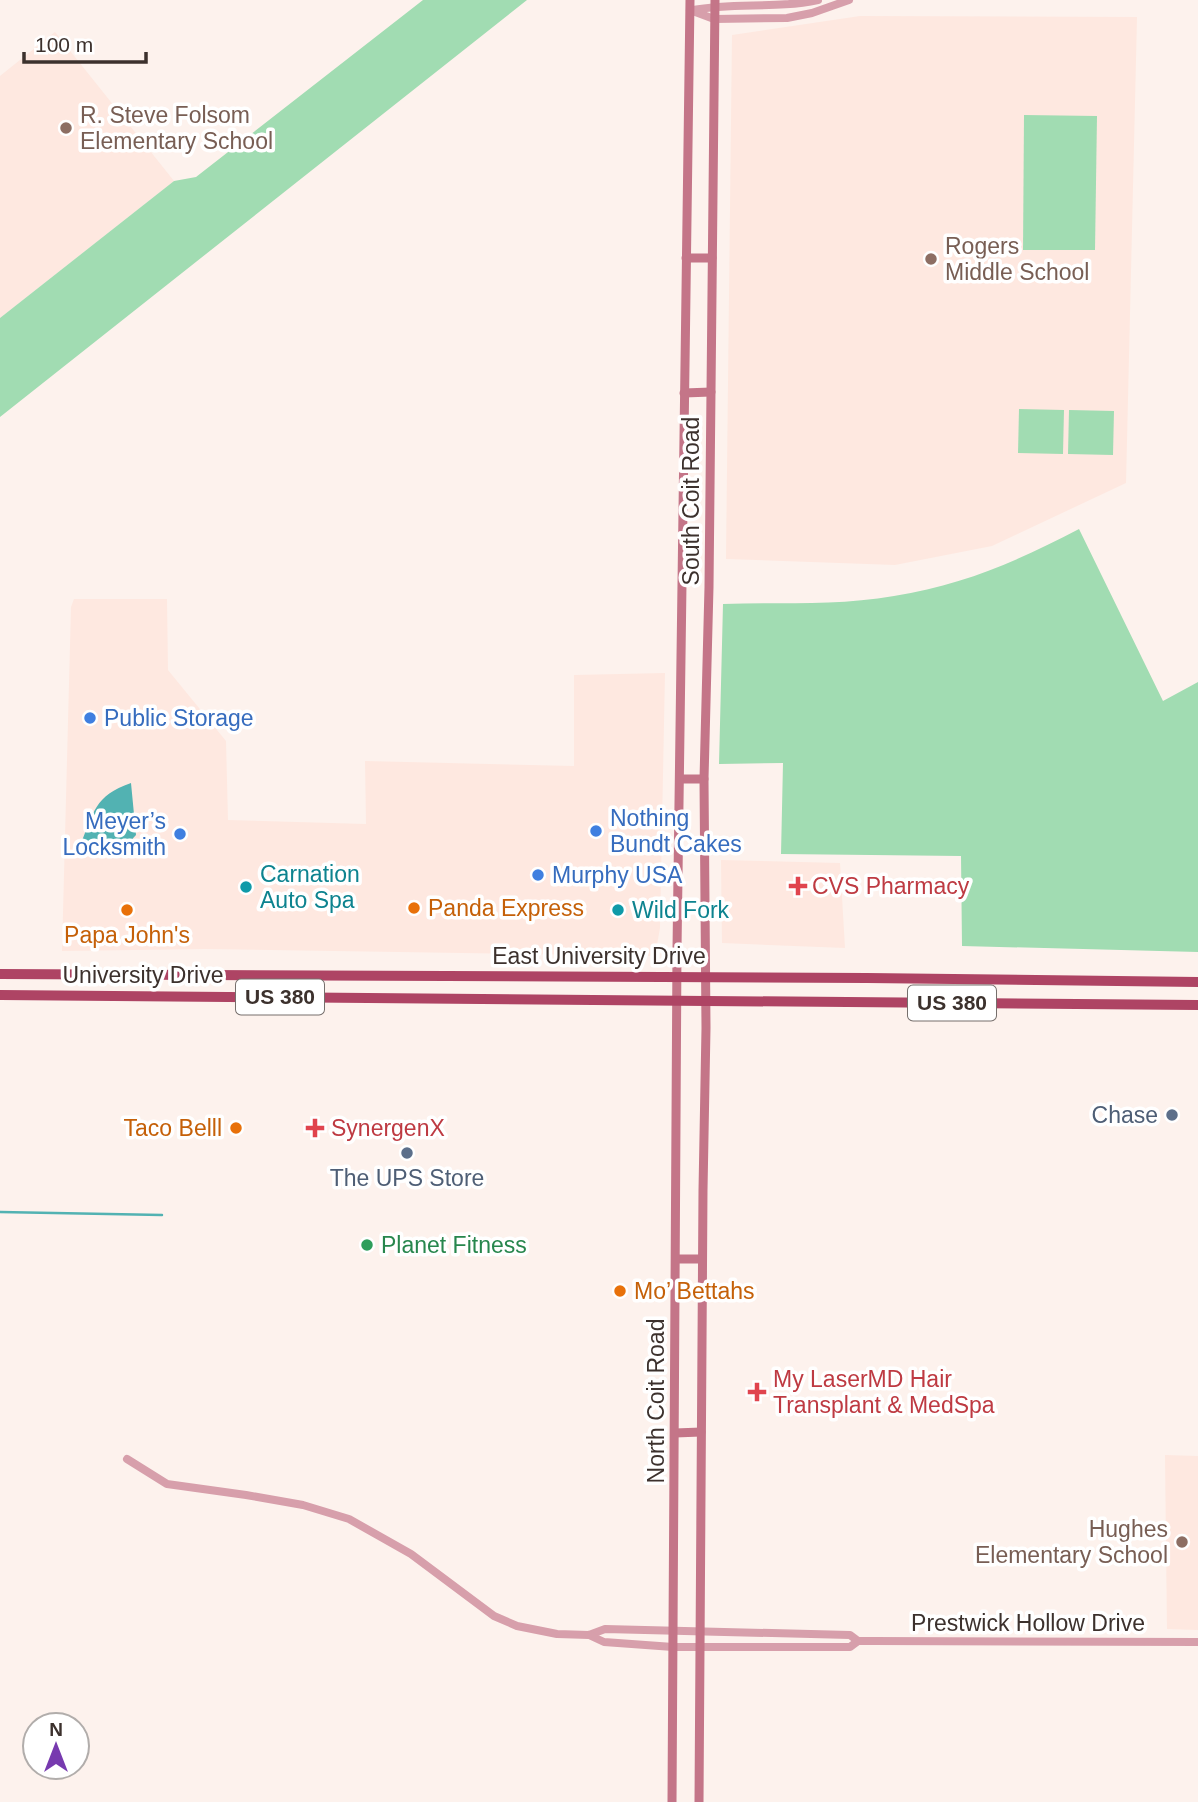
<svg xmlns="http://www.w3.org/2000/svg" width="1198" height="1802" font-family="Arial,sans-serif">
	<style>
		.built { fill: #fee8e0 }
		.green { fill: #a1dcb2 }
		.water { fill: #52b2b2 }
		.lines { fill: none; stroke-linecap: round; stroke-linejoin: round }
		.stream { stroke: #52b2b2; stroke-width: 2.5 }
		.tertiary { stroke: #d79fab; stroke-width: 8 }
		.secondary { stroke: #c47588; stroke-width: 9 }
		.trunk { stroke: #ae4464; stroke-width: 10 }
		.education-dot { fill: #8d6e63; stroke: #fff; stroke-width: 2.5 }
		.shop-dot { fill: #3f7fe0; stroke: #fff; stroke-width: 2.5 }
		.health-dot { fill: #e0444e; stroke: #fff; stroke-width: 2.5 }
		.culture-dot { fill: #0f9aa8; stroke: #fff; stroke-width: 2.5 }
		.food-dot { fill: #e8710a; stroke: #fff; stroke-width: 2.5 }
		.service-dot { fill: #5c6f8a; stroke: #fff; stroke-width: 2.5 }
		.leisure-dot { fill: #2e9e5b; stroke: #fff; stroke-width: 2.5 }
		.labels { text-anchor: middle; stroke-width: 7; stroke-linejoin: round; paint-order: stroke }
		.shield { fill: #fff; stroke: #766f6c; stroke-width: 2 }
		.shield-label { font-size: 21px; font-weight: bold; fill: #3c312d }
		.education-label { font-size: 23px; fill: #785e54; stroke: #fff; text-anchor: start }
		.street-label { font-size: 23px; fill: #3c312d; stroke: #fff }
		.shop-label { font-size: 23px; fill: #366cbe; stroke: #fff; text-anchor: start }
		.culture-label { font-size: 23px; fill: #0d838f; stroke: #fff; text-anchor: start }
		.health-label { font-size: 23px; fill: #be3a42; stroke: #fff; text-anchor: start }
		.food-label { font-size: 23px; fill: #c56008; stroke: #fff; text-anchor: start }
		.service-label { font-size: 23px; fill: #4e5e75; stroke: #fff; text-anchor: end }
		.leisure-label { font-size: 23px; fill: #27864d; stroke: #fff; text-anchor: start }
	</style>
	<rect width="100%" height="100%" fill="#fdf2ed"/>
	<g class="built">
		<path d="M860,16L1137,17L1126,483L992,546L895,565L726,559L732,35Z"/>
		<path d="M55,32L174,181L0,318V76Z"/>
		<path d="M74,599H167L168,670L226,741L228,820L366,824L365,761L574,766V675L665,673L660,928L655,956L205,949L62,951L71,607Z"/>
		<path d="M721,860L840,863L845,948L722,943Z"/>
		<path d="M1165,1455L1198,1456V1630L1167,1629Z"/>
	</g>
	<g class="green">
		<path d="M423,0H527L0,417V318L174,181L196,177Z"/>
		<path d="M1024,115L1097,116L1095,250H1023Z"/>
		<path d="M1019,409L1064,410L1063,454L1018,453Z"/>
		<path d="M1069,410L1114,411L1113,455L1068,454Z"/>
		<path d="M1079,529L1163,701L1198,682V952L962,946L961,856L781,854L783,763L719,764L723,604C779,602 838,606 894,596C963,585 1018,561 1079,529Z"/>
	</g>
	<path class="water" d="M131,783L136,835L123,849L100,851L80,846C94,812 94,796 131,783Z"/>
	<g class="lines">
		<path class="stream" d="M0,1212L162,1215"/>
		<g class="tertiary">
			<path d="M690,10L714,19L787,18L812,13L849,0"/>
			<path d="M693,10C734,2 776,9 818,0"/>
			<path d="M127,1459L167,1484L246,1495L303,1505L349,1519L411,1554L494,1616L517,1626L557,1634L589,1635L605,1629L850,1635L858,1641"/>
			<path d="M589,1635L604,1642L673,1647H850L858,1641H873L1198,1642"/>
		</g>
		<g class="secondary">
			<path d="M686,258H712"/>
			<path d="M684,393L711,392"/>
			<path d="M680,779H704"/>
			<path d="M677,1259H702"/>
			<path d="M675,1433L701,1432"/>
			<path d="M672,1802L677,949L690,0"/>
			<path d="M699,1802L703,1190L706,1028L704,779L709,587L715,0"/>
		</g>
		<g class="trunk">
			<path d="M0,974L867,978L1198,982"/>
			<path d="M0,995L1198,1005"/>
		</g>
	</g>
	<g class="education-dot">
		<circle cx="66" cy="128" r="7"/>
		<circle cx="931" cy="259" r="7"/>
		<circle cx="1182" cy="1542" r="7"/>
	</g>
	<g class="shop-dot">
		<circle cx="90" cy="718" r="7"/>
		<circle cx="596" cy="831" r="7"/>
		<circle cx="180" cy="834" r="7"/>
		<circle cx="538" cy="875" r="7"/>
	</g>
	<g class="health-dot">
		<path d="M794.5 875.5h7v7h7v7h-7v7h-7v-7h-7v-7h7z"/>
		<path d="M311.5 1117.5h7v7h7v7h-7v7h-7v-7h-7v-7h7z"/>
		<path d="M753.5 1381.5h7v7h7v7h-7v7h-7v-7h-7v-7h7z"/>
	</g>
	<g class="culture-dot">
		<circle cx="246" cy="887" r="7"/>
		<circle cx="618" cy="910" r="7"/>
	</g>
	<g class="food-dot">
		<circle cx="414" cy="908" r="7"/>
		<circle cx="127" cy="910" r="7"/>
		<circle cx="236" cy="1128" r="7"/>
		<circle cx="620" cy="1291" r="7"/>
	</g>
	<g class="service-dot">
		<circle cx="1172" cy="1115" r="7"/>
		<circle cx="407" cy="1153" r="7"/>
	</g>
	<circle class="leisure-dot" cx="367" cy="1245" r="7"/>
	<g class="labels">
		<g class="shield">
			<rect x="236" y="979.5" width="88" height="35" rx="5"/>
			<rect x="908" y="985.5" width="88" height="35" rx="5"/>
		</g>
		<g class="shield-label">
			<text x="280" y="1004">US 380</text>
			<text x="952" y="1010">US 380</text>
		</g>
		<g class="education-label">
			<text x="80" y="123">R. Steve Folsom<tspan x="80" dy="26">Elementary School</tspan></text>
			<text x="945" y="254">Rogers<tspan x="945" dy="26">Middle School</tspan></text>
			<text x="1168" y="1537" text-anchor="end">Hughes<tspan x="1168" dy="26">Elementary School</tspan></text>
		</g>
		<g class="street-label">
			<text transform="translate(691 501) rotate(-90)" y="8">South Coit Road</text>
			<text x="599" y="964">East University Drive</text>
			<text x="143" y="983">University Drive</text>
			<text transform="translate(656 1401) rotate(-90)" y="8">North Coit Road</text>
			<text x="1028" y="1631">Prestwick Hollow Drive</text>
		</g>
		<g class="shop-label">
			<text x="104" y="726">Public Storage</text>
			<text x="610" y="826">Nothing<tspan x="610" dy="26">Bundt Cakes</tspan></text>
			<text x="166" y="829" text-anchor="end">Meyer’s<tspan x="166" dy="26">Locksmith</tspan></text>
			<text x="552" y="883">Murphy USA</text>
		</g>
		<g class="culture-label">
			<text x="260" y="882">Carnation<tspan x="260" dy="26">Auto Spa</tspan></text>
			<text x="632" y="918">Wild Fork</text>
		</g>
		<g class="health-label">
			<text x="812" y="894">CVS Pharmacy</text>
			<text x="331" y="1136">SynergenX</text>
			<text x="773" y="1387">My LaserMD Hair<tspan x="773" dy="26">Transplant &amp; MedSpa</tspan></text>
		</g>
		<g class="food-label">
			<text x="428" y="916">Panda Express</text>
			<text x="127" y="943" text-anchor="middle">Papa John's</text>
			<text x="222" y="1136" text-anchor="end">Taco Belll</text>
			<text x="634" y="1299">Mo’ Bettahs</text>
		</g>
		<g class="service-label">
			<text x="1158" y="1123">Chase</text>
			<text x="407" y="1186" text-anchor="middle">The UPS Store</text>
		</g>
		<g class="leisure-label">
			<text x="381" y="1253">Planet Fitness</text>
		</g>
	</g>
	<g transform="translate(56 1746)"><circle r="33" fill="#ffffff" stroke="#b1adab" stroke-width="2"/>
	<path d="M0-5L12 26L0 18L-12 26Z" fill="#773aaf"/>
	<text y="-10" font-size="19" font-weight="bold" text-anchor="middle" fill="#3c312d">N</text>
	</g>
	<path d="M24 52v10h122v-10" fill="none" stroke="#3c312d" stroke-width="3.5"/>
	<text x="35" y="52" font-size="21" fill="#3c312d" stroke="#ffffff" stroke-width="5" paint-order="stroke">100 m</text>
</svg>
